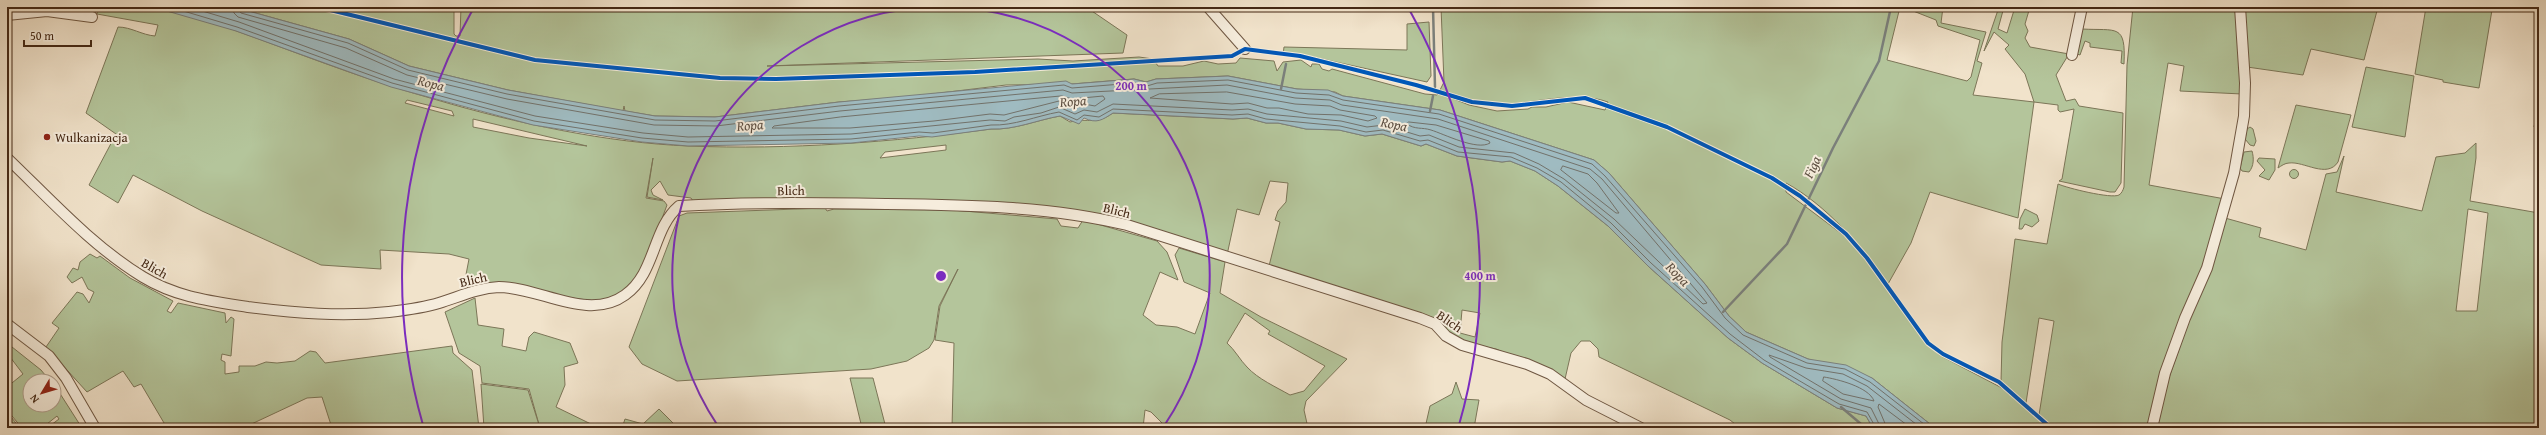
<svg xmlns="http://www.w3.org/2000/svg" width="2546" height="435" font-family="'Gentium Book Plus',serif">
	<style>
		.green { fill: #b4c59b; stroke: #7c7658; fill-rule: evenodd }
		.water { fill: #9fbbc1; stroke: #7b807c }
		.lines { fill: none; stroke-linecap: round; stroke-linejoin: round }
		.shore { stroke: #72726b; stroke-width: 1 }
		.stream { stroke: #7b807c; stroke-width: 2.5 }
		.minor-casing { stroke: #6f5742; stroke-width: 12 }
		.minor { stroke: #f6eddd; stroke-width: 10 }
		.cycleway-casing { stroke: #f6eddd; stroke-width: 6 }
		.cycleway { stroke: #0057b8; stroke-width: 4 }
		.ring { fill: none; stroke: #7b2cbf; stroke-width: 2 }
		.poi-dot { fill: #8f2418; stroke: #f6eddd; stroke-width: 1.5 }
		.labels { text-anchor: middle; stroke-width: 4; stroke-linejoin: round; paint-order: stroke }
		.poi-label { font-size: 13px; fill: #442815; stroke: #f6eddd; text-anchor: start }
		.street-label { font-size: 13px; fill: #442815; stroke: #f6eddd }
		.water-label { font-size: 14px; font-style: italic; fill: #5b4d40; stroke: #f6eddd }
		.centre { fill: #7b2cbf; stroke: #f6eddd; stroke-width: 2 }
		.ring-label { font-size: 12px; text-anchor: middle; font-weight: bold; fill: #7b2cbf; stroke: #f6eddd; stroke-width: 4; stroke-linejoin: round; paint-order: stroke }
	</style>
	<rect width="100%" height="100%" fill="#f1e3cb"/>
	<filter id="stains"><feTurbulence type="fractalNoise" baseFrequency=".005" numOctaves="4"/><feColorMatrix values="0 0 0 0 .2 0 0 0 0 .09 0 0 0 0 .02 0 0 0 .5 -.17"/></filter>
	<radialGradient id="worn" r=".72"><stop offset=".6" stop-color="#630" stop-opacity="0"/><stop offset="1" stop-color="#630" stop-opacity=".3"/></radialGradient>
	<g class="green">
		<path d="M7,7H90L89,13L45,7L7,10Z"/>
		<path d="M98,7C116,7 135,5 153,7C187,11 227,28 259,39C318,61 376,83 437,100C515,123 608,143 689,146C789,150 893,142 991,129C1014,130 1037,120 1060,116L1070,122C1090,117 1094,126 1113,113L1233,119L1247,118L1266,123H1278L1306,129L1339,130L1365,136L1382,134L1421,146L1426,144L1457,156L1502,162L1510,161L1535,171L1558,186L1608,226L1648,266L1728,338L1762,363L1837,408L1866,416L1873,428H1733L1735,424L1730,420L1599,357L1598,349L1590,341H1581L1571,353L1565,379L1496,349L1471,344L1446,332V327L1441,323L1440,318L1436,322L1268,270L1280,222L1275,220L1278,211L1286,202L1288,183L1270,181L1259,215L1237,209L1227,255L1083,214L693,201L691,198L668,195L660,181L651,190L653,195L663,200L647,197L653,158L646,198L664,201L667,205L650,251L635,283L620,295L596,301L464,285L469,259L449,254L380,250L381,269L321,265L202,211L133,175L118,203L89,185L116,134L86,113L118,27C131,27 142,35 155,36L158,25L97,14ZM407,100L452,111L454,116L405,103ZM473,119L587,146L529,138L473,127ZM946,145V150L880,158L885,152ZM1462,310L1480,313L1475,337L1460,333Z"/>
		<path d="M234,7H454V34L456,36H460L461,7H1086L1127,35L1123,53L767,66L1038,59L1073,61L1139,57L1153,59L1158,66H1183L1204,61L1218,64L1236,63L1240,58L1274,61L1277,71L1283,62L1301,60L1311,67L1312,64H1319L1322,69L1329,71L1332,69L1425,94L1437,95L1439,93L1469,105L1497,111L1528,109L1532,107H1546L1568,102L1605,110L1608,102C1577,91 1540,102 1507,104C1484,105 1462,97 1440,90L1444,82L1441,7H1900L1887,60L1967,81L1971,77L1980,40L1938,26L1936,20L1903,7H1943L1941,23L1986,32L1977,61L1982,63L1973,95L2034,102L2025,74L2005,49L2009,45L1994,32L1984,51L1999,7H2004L1998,29L2007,33L2015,7H2030L2025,24L2028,31L2025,38L2030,47L2069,54L2056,75L2066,101L2075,99L2079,106L2123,113L2121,183L2115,192H2110L2059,181L2062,179L2074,109L2060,112L2058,110V105L2034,102L2018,218L1930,192L1911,243L1888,284C1864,248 1825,204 1786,183V192L1846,237L1878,275L1927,344L1941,356L2002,388L2048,428H1935L1872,378L1808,359L1746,332L1729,316L1705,284L1609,173L1594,160L1440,110L1343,96L1335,92L1297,89L1228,76L1156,79L1146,82L1134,79L1072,84L1006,85L907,97L839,102L715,117L655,116L625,111L624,106L623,111L508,90L409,66L349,39Z"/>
		<path d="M2133,7H2238L2242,94L2180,91L2184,66L2168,63L2149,185L2225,199L2149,428H2052L2039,415L2054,321L2039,318L2026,403L2001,382L2002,342L2015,239L2047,244L2058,184C2067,188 2111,199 2119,195C2122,193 2123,190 2124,187L2127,65Z"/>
		<path d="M2243,7H2378L2364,60L2311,49L2303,75L2247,67Z"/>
		<path d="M2426,7H2466L2492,10L2479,88L2443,82V80L2415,74Z"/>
		<path d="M1429,22L1431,76L1427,82L1313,57L1283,55L1284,47L1407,50V24Z"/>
		<path d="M2082,29C2117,31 2126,23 2124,64L2121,63L2122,51L2090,47V43L2085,41L2080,55L2077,54Z"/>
		<path d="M2366,67L2414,76L2405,137L2352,127Z"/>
		<path d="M2539,101V128L2534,127Z"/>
		<path d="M2296,105L2351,115L2338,162C2327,179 2304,161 2289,163C2285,163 2281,166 2278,168Z"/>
		<path d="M2250,127L2253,129L2256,141L2254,146L2250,145L2245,139L2247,129Z"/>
		<path d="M2476,143V158L2470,201L2539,213V428H2155L2158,409L2225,218L2261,228L2259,237L2306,250L2326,174L2337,172L2344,156L2336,192L2422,211L2436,157L2465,153ZM2468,209L2488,213L2477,311H2456Z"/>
		<path d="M2252,151C2254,158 2254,166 2249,172L2242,171L2240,168L2244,152Z"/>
		<path d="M2259,158L2275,159V170L2269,180L2259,176L2265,170L2257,161Z"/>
		<circle cx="2294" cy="174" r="4.5"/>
		<path d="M825,208L827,211L834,209L952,210L1057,219L1061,226L1078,228L1083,220L1157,241L1167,252L1178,280L1160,272L1143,315L1156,325L1177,327L1195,334L1210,293L1184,282L1175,255L1179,248L1225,262L1220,293L1261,317L1347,359L1306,401L1304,410L1308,428H1167L1151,412L1145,410L1143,428H952L954,343L935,340L940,306L958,269L939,306L934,340L929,348L907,361L871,369L677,381L642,364L629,347L679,216L687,213ZM1245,313L1270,331L1268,334L1325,366L1304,391L1290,395C1276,387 1258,379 1247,367C1240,360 1235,350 1227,343Z"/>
		<path d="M2025,209L2037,215L2039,221L2032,227L2025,224L2022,229H2019L2020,219Z"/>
		<path d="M90,254L97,258L100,256L130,278L173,301L167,311L171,313L178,303L225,313L226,323L231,317L234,319L231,356L222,354L221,360L225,362V374L239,372V366H255L266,362L277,363L295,361L310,351L316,352L325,363L452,346L453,353L472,370L479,428H332L322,397L307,398L243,428H167L141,384L134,387L123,371L87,392L46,347L59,328L52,323L77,292L83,294L89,303L94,292L88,289L82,277L72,283L67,277L73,268L78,270L80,262Z"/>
		<path d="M475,298L478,325L504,329L502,346L526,351L529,337L534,332L570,343L578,363L564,367L565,385L556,407L593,425V428H540L529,389L482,383L480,366L459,353L445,312Z"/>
		<path d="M7,343L41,370L50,381H30V405H54V395L59,392L82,428H47L59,419L57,416L42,428H22L7,410V387L23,374L7,353Z"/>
		<path d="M850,378H873L886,428H862Z"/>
		<path d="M1456,382L1462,399L1479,400L1474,428H1425L1430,406L1452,394Z"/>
		<path d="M481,384L528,390L540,428H484Z"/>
		<path d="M659,409L673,423L675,428H622L625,419L643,424Z"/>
		<path d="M7,412L20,428H7Z"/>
	</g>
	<path class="water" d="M153,7H234L349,39L409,66L508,90L655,116L715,117L839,102L1066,81L1072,84L1134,79L1146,82L1156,79L1228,76L1297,89L1328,90L1343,96L1440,110L1594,160L1609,173L1705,284L1729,316L1746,332L1808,359L1846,365L1872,378L1935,428H1873L1866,416L1837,408L1762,363L1728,338L1648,266L1608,226L1558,186L1535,171L1510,161L1502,162L1457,156L1426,144L1421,146L1382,134L1365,136L1339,130L1306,129L1278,123H1266L1247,118L1233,119L1113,113C1102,120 1097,124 1084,118L1079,124L1060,116C1037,120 1015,130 991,129L932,137L919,136L851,143L688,146L642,142L533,125L391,87L236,31Z"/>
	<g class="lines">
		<g class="shore">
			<path d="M170,7L237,27L392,83L534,121L642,138L688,142L851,139L919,132L933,133L991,125C1014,126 1036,116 1059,112L1077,120L1084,115L1099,117L1113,109L1232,115L1248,114L1266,119L1340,126L1366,132L1383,130L1420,141L1428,140L1458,152L1511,157L1537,168L1561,182L1611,223L1651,263L1730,334L1764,360L1839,404L1867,412L1876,428"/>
			<path d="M189,7L239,22L394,79L535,116L643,133L688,137L851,134L990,120L1005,121L1014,117L1041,113L1059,107L1075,114L1084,110L1097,112L1113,104L1232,110L1248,109L1267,114L1341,121L1367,127L1384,125L1420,136L1429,135L1459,147L1514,153L1539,164L1564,179L1614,219L1703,304L1707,303L1602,179L1590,169L1438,119L1342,105L1330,100L1295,98L1227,85L1072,93L1063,90L840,111L716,126L654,125L507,99L407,75L346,48L238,17L234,13L232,7"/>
			<path d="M237,7L241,13L348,43L408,70L507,94L655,120L715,121L839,106L1064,85L1072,88L1134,83L1147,86L1157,83L1228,80L1296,93L1329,95L1343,100L1439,114L1592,164L1605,176L1702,287L1725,318L1743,335L1807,363L1845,369L1870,382L1929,428"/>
			<path d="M1227,92L1295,104L1330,106L1340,110L1375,116L1377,118L1368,121L1341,115L1308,114L1279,108H1267L1248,103L1232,104L1150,98L1159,94Z"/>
			<path d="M1062,96L1072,99L1103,96L1105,99L1095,106L1084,104L1074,107L1059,101L1004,115L990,114L934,121L850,128H772L774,126L840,117Z"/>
			<path d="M1409,122L1436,125L1489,141L1490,143C1477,151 1444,134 1431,130C1422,127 1415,130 1407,124Z"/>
			<path d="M1563,166L1588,174L1597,183L1619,213H1616L1561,170Z"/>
			<path d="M1824,377C1837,379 1869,387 1874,401L1843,394L1823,381Z"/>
			<path d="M1881,428L1871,408L1841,399L1770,357L1769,355L1806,368L1843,374L1867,386L1921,428"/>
			<path d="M1887,428L1878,407L1879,404L1911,428"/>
		</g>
		<g class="stream">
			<path d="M1433,7L1435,87"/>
			<path d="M1281,89L1286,64"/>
			<path d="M1430,111L1433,96"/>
			<path d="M1723,312L1787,244L1833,148L1879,61L1891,7"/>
			<path d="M1841,407L1861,424L1859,428"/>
		</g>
		<defs>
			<g id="minor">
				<path d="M1208,7L1245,49"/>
				<path d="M7,15L47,11L92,17"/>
				<path d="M2072,55L2082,7"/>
				<path d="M7,158C50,199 92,246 143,277C176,297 210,301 248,307C295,313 341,317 389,312C406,310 423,308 439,303C459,297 477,288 499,287C540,287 588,322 625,295C656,273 652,229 679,206C748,202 817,203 886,204C966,205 1049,206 1127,225L1420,318L1435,324L1446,336L1462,345L1527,364L1550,374L1586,400L1641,428"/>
				<path d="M7,324L49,356L66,378L95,428"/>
				<path d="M2152,428L2165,373L2185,318L2207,268L2234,173L2244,116L2245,83L2240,7"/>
			</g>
		</defs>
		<use href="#minor" class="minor-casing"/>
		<use href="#minor" class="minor"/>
		<defs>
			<path id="cycleway" d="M318,7L535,60L720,78L776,79L975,72L1232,56L1245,49L1300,56L1416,85L1472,102L1512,106L1585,98L1667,127L1772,178L1800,196L1846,234L1867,258L1928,343L1943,354L1999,382L2051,428"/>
		</defs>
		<use href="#cycleway" class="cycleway-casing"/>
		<use href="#cycleway" class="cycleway"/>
	</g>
	<g class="ring">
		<path d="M718 426A269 269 0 0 1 939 7M943 7A269 269 0 0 1 1164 426"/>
		<path d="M423 425A539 539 0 0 1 472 11M1410 11A539 539 0 0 1 1459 425"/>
	</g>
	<circle class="poi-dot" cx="47" cy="137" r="4"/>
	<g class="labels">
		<g class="poi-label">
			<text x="55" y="142">Wulkanizacja</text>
		</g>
		<g class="street-label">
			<text transform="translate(791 190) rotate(-1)" y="5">Blich</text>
			<text transform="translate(1117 210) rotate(14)" y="5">Blich</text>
			<text transform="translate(155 268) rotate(30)" y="5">Blich</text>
			<text transform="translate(473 279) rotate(-13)" y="5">Blich</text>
			<text transform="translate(1450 321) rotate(35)" y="5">Blich</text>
		</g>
		<g class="water-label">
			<text transform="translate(431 83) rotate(14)" y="5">Ropa</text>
			<text transform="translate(1073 101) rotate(-4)" y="5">Ropa</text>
			<text transform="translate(1394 124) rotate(11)" y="5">Ropa</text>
			<text transform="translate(750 125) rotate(-4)" y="5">Ropa</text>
			<text transform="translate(1812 167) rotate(-65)" y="5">Figa</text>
			<text transform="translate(1678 274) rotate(46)" y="5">Ropa</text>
		</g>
	</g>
	<circle cx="941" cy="276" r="6" class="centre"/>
	<g class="ring-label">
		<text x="1131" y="90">200 m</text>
		<text x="1480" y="280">400 m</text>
	</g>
	<rect width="2546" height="435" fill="none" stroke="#f1e3cb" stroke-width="24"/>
	<rect x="8" y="8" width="2530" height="419" fill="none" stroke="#442815" stroke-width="2"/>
	<rect x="12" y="12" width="2522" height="411" fill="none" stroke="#442815"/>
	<g transform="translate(42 393) rotate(232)"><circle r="19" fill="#f6eddd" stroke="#af9e8d"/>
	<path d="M0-3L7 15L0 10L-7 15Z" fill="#8f2418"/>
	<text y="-6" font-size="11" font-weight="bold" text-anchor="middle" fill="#442815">N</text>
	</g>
	<path d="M24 40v6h67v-6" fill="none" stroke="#442815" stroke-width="2"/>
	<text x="30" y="40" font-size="12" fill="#442815" stroke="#f6eddd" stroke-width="3" paint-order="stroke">50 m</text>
	<rect width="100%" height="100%" filter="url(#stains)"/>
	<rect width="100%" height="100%" fill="url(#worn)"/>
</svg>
